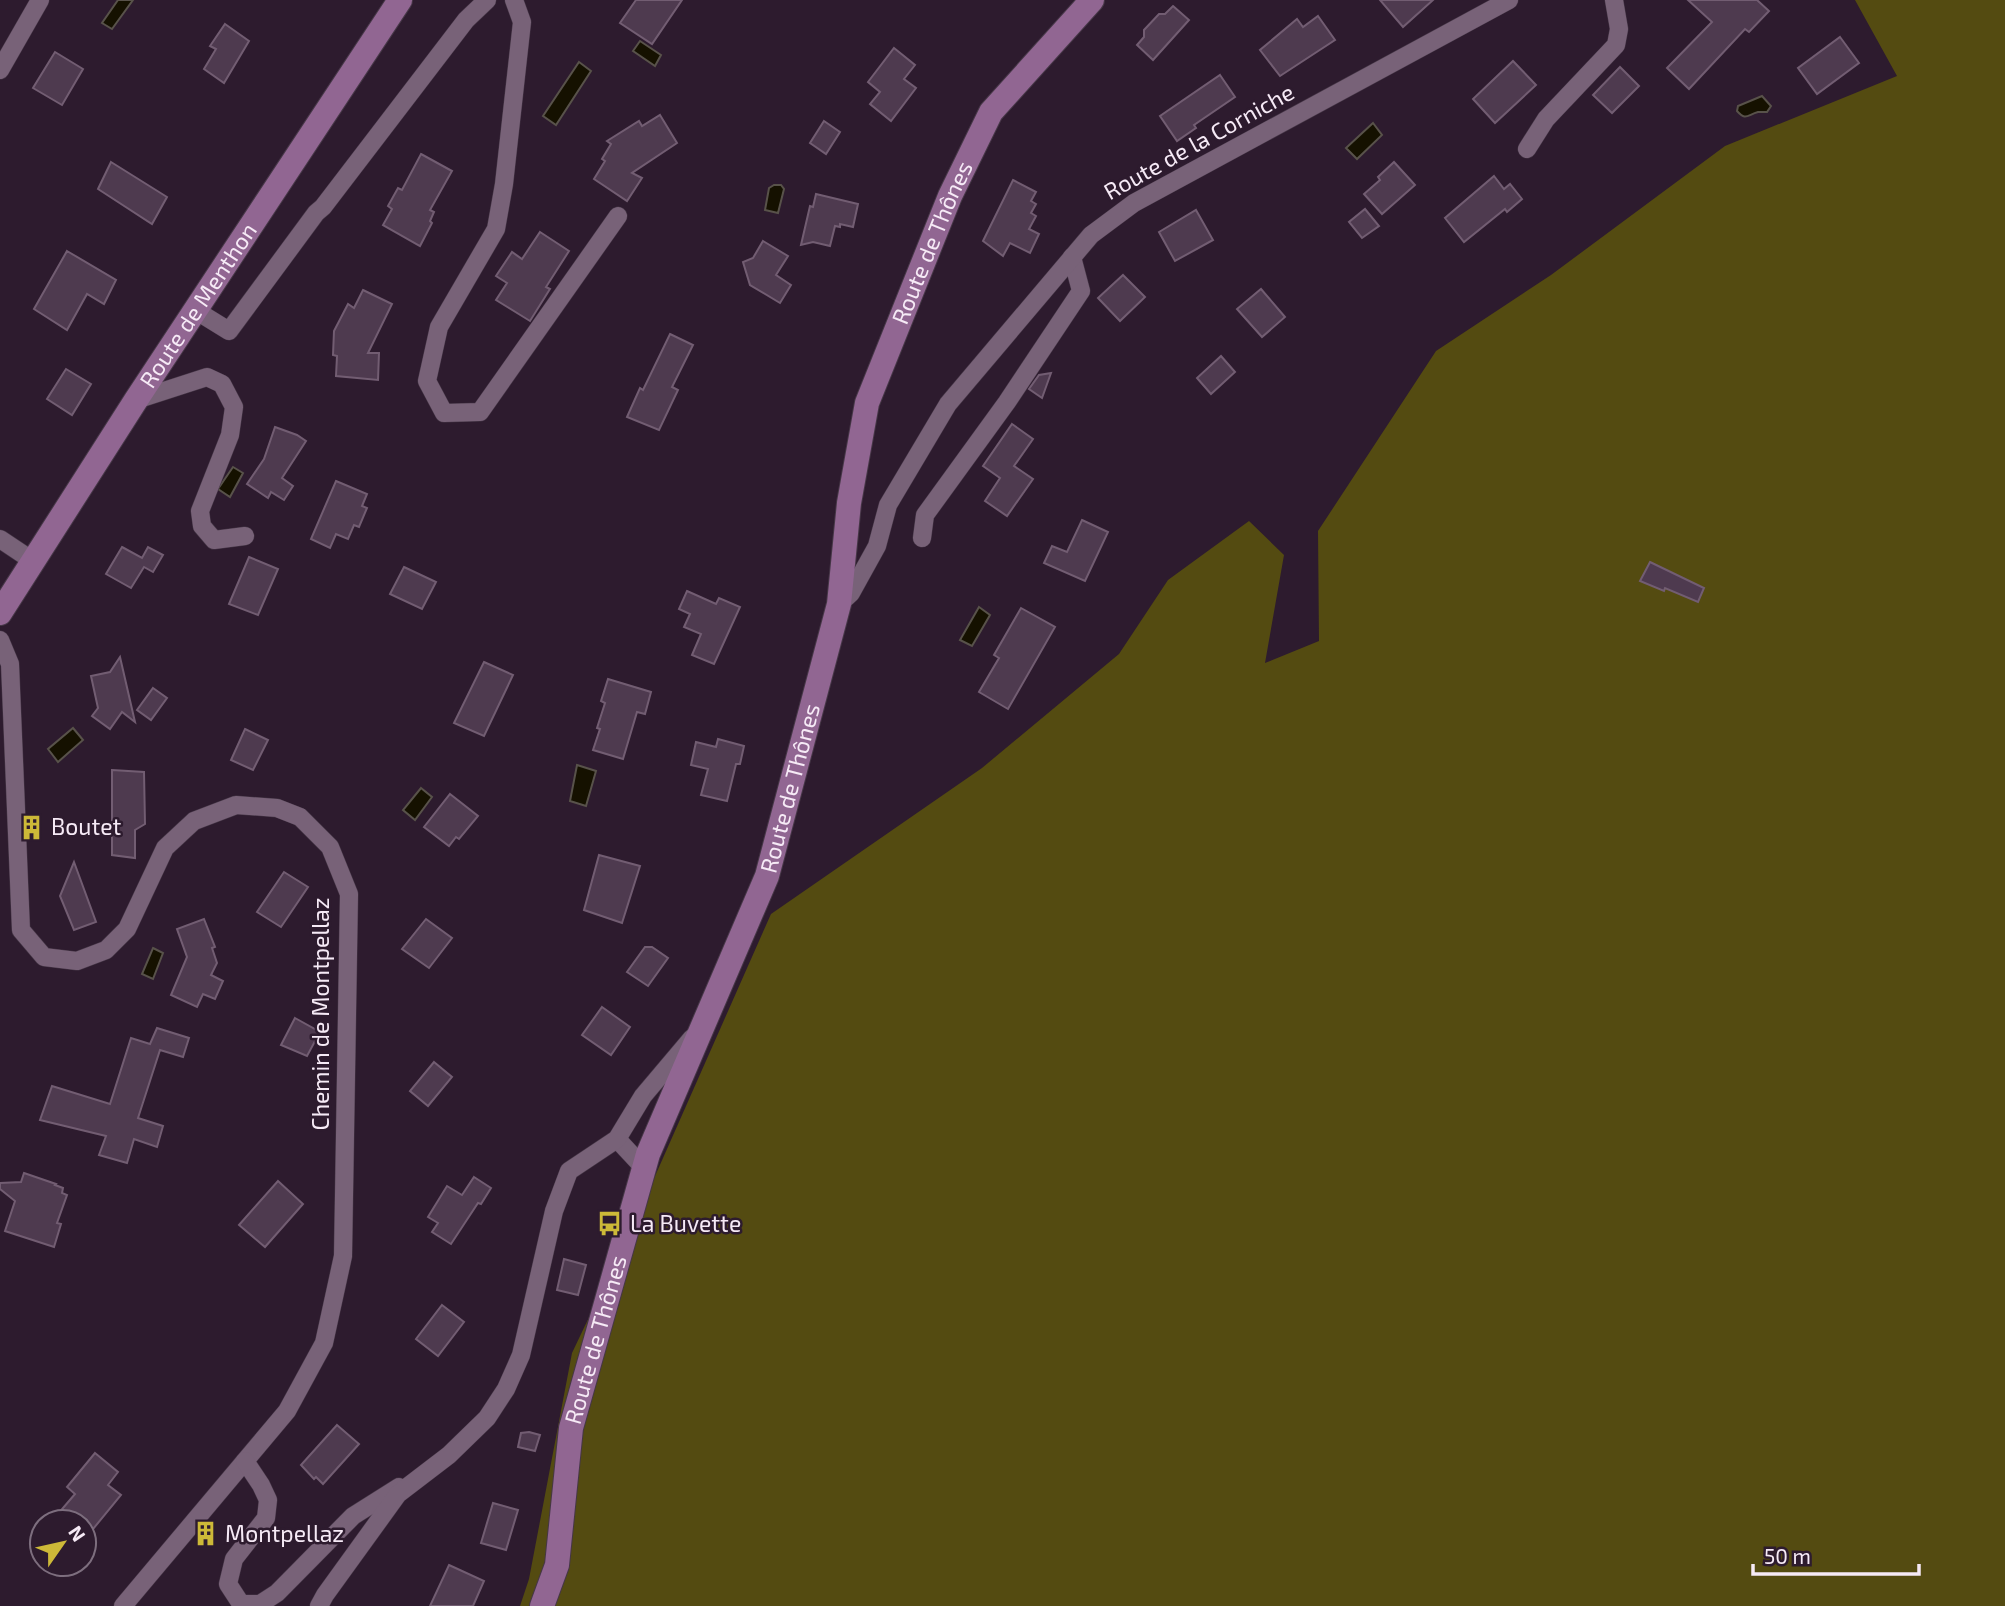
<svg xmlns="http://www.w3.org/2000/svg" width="2005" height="1606" font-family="'Exo 2',sans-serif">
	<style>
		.green { fill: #544b11 }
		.water { fill: #151100; stroke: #58524a; stroke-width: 2 }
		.building { fill: #4e3a4f; stroke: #725d72; stroke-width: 2 }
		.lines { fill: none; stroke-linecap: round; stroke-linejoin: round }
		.minor-casing { stroke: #463747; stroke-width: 19 }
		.secondary-casing { stroke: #463747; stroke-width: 26 }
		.minor { stroke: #786278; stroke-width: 18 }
		.secondary { stroke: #916692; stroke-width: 24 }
		.labels { text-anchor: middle; stroke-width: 5; stroke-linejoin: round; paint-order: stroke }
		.street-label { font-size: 23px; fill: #f6eaf6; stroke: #2d1b2e }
		.poi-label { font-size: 23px; fill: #f6eaf6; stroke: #2d1b2e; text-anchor: start }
	</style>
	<rect width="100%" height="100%" fill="#2d1b2e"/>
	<path class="green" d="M1855,0H2005V1606H520L529,1579L572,1353L640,1210L771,914L982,768L1119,654L1168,580L1249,521L1284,555L1265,663L1319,641L1318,531L1436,351L1551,275L1725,146L1897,76Z"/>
	<g class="water">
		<path d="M118,0H133L112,29L102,23Z"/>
		<path d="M640,41L661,55L655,66L633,51Z"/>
		<path d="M579,62L591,71L556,125L543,116Z"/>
		<path d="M1762,96L1771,106L1767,112C1764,112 1761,112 1758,112C1747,115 1746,121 1737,111L1738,106Z"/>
		<path d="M1373,123L1382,135L1357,159L1346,148Z"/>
		<path d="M774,185H781L784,189L778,213L765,210L769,188Z"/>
		<path d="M233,467L243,473L230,497L218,489Z"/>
		<path d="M979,607L990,615L972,646L960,640Z"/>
		<path d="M73,728L83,740L58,762L48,749Z"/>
		<path d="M577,765L596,771L586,806L570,801Z"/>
		<path d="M421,788L432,797L415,820L403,810Z"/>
		<path d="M153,948L163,953L153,979L142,974Z"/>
	</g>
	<g class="building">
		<path d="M636,0H682L652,44L620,23Z"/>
		<path d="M1380,0H1433L1403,27Z"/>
		<path d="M1688,0H1757L1769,11L1749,32L1745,29L1689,89L1667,68L1712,22Z"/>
		<path d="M1173,6L1189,20L1153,60L1137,45L1144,37V30L1159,14H1165Z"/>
		<path d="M1318,16L1335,40L1280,76L1260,50L1297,19L1303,27Z"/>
		<path d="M225,24L249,41L224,83L204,69L216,49L210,46Z"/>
		<path d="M1840,37L1859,63L1817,94L1798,68Z"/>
		<path d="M894,48L915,65L904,79L916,88L891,121L870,104L880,92L868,82Z"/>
		<path d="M55,52L83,69L62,105L33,88Z"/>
		<path d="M1513,61L1536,85L1495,123L1473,99Z"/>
		<path d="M1620,67L1639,86L1612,113L1593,95Z"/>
		<path d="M1220,75L1235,97L1194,125L1196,128L1177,141L1160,116Z"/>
		<path d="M660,115L677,143L632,173L642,178L627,201L594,179L605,161L602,159L611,144L607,141L639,121L642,126Z"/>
		<path d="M824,121L840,132L826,154L810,143Z"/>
		<path d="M421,154L452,171L430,210L434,212L430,221L432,223L420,246L383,225L392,209L388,206L398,188L402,190Z"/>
		<path d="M111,162L167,197L152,224L98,189Z"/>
		<path d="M1394,162L1415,185L1382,214L1364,194L1380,180L1378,177Z"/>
		<path d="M1494,176L1504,189L1510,184L1522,199L1507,212L1505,209L1464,242L1445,218Z"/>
		<path d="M1013,180L1036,192L1031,201L1036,204L1031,213L1036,216L1029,229L1039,234L1030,253L1010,243L1003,256L983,241Z"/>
		<path d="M816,194L858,204L853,227L840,224V227L835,226L830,246L813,242L801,245L810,206L813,207Z"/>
		<path d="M1365,209L1379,226L1362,238L1349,222Z"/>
		<path d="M1196,210L1213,240L1175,261L1159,232Z"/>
		<path d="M540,232L569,251L546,287L550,289L530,321L496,300L507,283L496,276L512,252L522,259Z"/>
		<path d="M763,241L788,256L776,275L791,285L780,303L750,285L743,262L753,258Z"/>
		<path d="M67,251L116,280L104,304L87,294L67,330L34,309Z"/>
		<path d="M1123,275L1145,297L1120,321L1098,298Z"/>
		<path d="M1261,289L1285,317L1262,337L1237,309Z"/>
		<path d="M363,290L392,304L368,353H379L378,380L336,376L337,356L333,355L334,331L348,304L354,308Z"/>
		<path d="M670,334L693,345L672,387L678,390L659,430L627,417L640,388L643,390Z"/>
		<path d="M1221,356L1235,372L1211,394L1197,378Z"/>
		<path d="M66,369L91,384L72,415L47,399Z"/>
		<path d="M1051,373L1042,398L1029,389L1039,375Z"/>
		<path d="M1012,424L1033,439L1014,466L1033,479L1007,516L985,501L1000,478L983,466Z"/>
		<path d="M275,427L297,435L306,441L282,478L293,486L284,500L271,492L268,498L247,484L264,459Z"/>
		<path d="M336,481L367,494L362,506L367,508L359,527L354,525L348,539L336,534L330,548L311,539Z"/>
		<path d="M1082,520L1108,532L1085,581L1044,563L1052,546L1067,552Z"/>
		<path d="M122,547L142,558L148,547L163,555L153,572L144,567L131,588L106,574Z"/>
		<path d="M249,557L278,569L258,615L229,604Z"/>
		<path d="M1650,562L1704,588L1698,602L1665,588L1664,591L1640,581Z"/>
		<path d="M404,567L436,582L422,609L390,594Z"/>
		<path d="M687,591L716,604L719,598L740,607L714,664L692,655L701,634L684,627L690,614L679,609Z"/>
		<path d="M1021,608L1055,627L1008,709L979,692L999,658L994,655Z"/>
		<path d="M120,657L135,722L122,712L110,729L92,716L98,708L91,676L110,672Z"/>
		<path d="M484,662L513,675L484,736L454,723Z"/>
		<path d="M608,679L651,692L645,714L637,712L623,759L593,750L600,729L597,728L605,703L601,701Z"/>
		<path d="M153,688L167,698L151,720L137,710Z"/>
		<path d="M245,729L268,740L253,770L231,760Z"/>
		<path d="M718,739L744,746L740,764H736L727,801L701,795L708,769L691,765L696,742L716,747Z"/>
		<path d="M112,770L144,772L145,824L135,830V858L112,855Z"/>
		<path d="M450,794L478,816L459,839L456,837L449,846L424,827Z"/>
		<path d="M599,855L640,866L622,923L584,910Z"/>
		<path d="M74,862L96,922L74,930L60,896Z"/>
		<path d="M284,872L308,887L281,927L257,912Z"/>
		<path d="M204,919L215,947L212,948L217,963L211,975L223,981L215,999L203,994L197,1007L171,995L187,957L177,929Z"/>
		<path d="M426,919L452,938L429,968L402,949Z"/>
		<path d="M645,947H652L668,958L648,986L627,972Z"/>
		<path d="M602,1007L630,1027L611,1055L582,1035Z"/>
		<path d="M295,1018L320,1032L307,1056L281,1045Z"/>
		<path d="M157,1028L189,1038L183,1057L160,1050L138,1118L163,1126L157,1147L134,1139L127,1163L99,1155L106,1136L40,1120L52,1086L110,1104L131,1038L150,1044Z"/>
		<path d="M434,1062L452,1077L428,1106L410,1091Z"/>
		<path d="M24,1173L56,1184L55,1185L63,1188L62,1193L67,1195L57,1223L61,1224L54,1247L5,1231L15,1201L0,1189V1183L21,1182Z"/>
		<path d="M474,1177L491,1188L481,1204L478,1203L451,1244L432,1232L438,1223L428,1217L447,1186L462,1195Z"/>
		<path d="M278,1181L303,1204L265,1247L239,1225Z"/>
		<path d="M564,1259L586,1265L578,1295L557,1290Z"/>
		<path d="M442,1305L464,1322L438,1356L416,1339Z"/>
		<path d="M337,1425L359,1444L323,1484L316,1477L314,1479L301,1465Z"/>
		<path d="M529,1432L540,1435L535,1451L518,1447L521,1433Z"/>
		<path d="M95,1453L118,1472L108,1485L121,1495L84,1540V1522H51L75,1494L67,1487Z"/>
		<path d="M493,1503L518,1510L506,1550L481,1543Z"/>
		<path d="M449,1565L484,1581L473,1606H430Z"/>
	</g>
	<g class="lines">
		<defs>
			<g id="minor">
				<path d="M514,0L522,22L504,184L496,229L439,327L427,381L444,413L480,412L618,216"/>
				<path d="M0,70L40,0"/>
				<path d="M1527,149L1546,119L1616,45L1619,29L1614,0"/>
				<path d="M195,310L229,331L316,213L323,207L466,20L487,0"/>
				<path d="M136,400L207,377L222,384L234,407L230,435L200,511L202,526L214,540L245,536"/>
				<path d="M922,538L925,515L1007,402L1081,291L1072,257"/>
				<path d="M0,539L33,561"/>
				<path d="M839,604L851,593L877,546L888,505L948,404L1091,235L1134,203L1509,0"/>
				<path d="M0,640L10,664L21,930L44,957L77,961L106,950L127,929L165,848L194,821L236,805L277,808L300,817L330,847L349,894L343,1256L324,1343L287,1411L123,1606"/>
				<path d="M617,1139L644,1168"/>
				<path d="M245,1461L261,1485L268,1500L266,1518L234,1559L228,1584L241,1604H260L277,1593L353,1516L399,1487"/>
				<path d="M319,1606L325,1595L398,1494L449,1455L487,1418L506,1389L521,1355L554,1211L569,1171L617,1139L643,1096L692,1038"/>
			</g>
			<g id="secondary">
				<path id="s1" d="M0,613L136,400L400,0"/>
				<path id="s2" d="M542,1606L557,1565L571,1428L648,1154L767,876L839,604L849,503L867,403L950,196L991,112L1092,0"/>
			</g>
		</defs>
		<use href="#minor" class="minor-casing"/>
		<use href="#secondary" class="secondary-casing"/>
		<use href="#minor" class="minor"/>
		<use href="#secondary" class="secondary"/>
	</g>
	<defs>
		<symbol id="building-bare" viewBox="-9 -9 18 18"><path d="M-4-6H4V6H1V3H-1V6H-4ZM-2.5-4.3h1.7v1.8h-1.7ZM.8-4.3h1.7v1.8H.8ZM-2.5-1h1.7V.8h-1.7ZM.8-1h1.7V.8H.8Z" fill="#cdb938" stroke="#2d1b2e" stroke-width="2.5" paint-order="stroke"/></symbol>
		<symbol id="bus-bare" viewBox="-9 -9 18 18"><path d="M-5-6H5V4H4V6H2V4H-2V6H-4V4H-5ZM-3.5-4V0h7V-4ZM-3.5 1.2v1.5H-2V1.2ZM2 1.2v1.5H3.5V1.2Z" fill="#cdb938" stroke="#2d1b2e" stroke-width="2.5" paint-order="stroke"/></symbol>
	</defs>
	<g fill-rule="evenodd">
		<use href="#building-bare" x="14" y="810" width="35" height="35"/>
		<use href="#bus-bare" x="592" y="1206" width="35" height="35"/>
		<use href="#building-bare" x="188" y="1516" width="35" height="35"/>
	</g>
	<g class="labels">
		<g class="street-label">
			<text transform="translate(1199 142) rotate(-29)" y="8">Route de la Corniche</text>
			<text dy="8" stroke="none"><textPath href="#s2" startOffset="1426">Route de Thônes</textPath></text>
			<text dy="8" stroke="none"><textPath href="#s1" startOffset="366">Route de Menthon</textPath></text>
			<text dy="8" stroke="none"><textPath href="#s2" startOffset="859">Route de Thônes</textPath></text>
			<text transform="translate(321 1014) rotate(-90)" y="8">Chemin de Montpellaz</text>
			<text dy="8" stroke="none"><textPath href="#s2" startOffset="273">Route de Thônes</textPath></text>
		</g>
		<g class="poi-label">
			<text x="51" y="835">Boutet</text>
			<text x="630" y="1232">La Buvette</text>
			<text x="225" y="1542">Montpellaz</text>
		</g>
	</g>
	<g transform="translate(63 1543) rotate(56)"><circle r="33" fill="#2d1b2e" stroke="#7d6e7e" stroke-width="2"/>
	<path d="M0-5L12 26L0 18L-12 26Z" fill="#cdb938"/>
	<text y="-10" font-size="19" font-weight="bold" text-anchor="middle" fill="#f6eaf6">N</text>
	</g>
	<path d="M1753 1564v10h166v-10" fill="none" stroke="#f6eaf6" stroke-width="3.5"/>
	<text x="1764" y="1564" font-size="21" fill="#f6eaf6" stroke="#2d1b2e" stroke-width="5" paint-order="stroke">50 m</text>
</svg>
